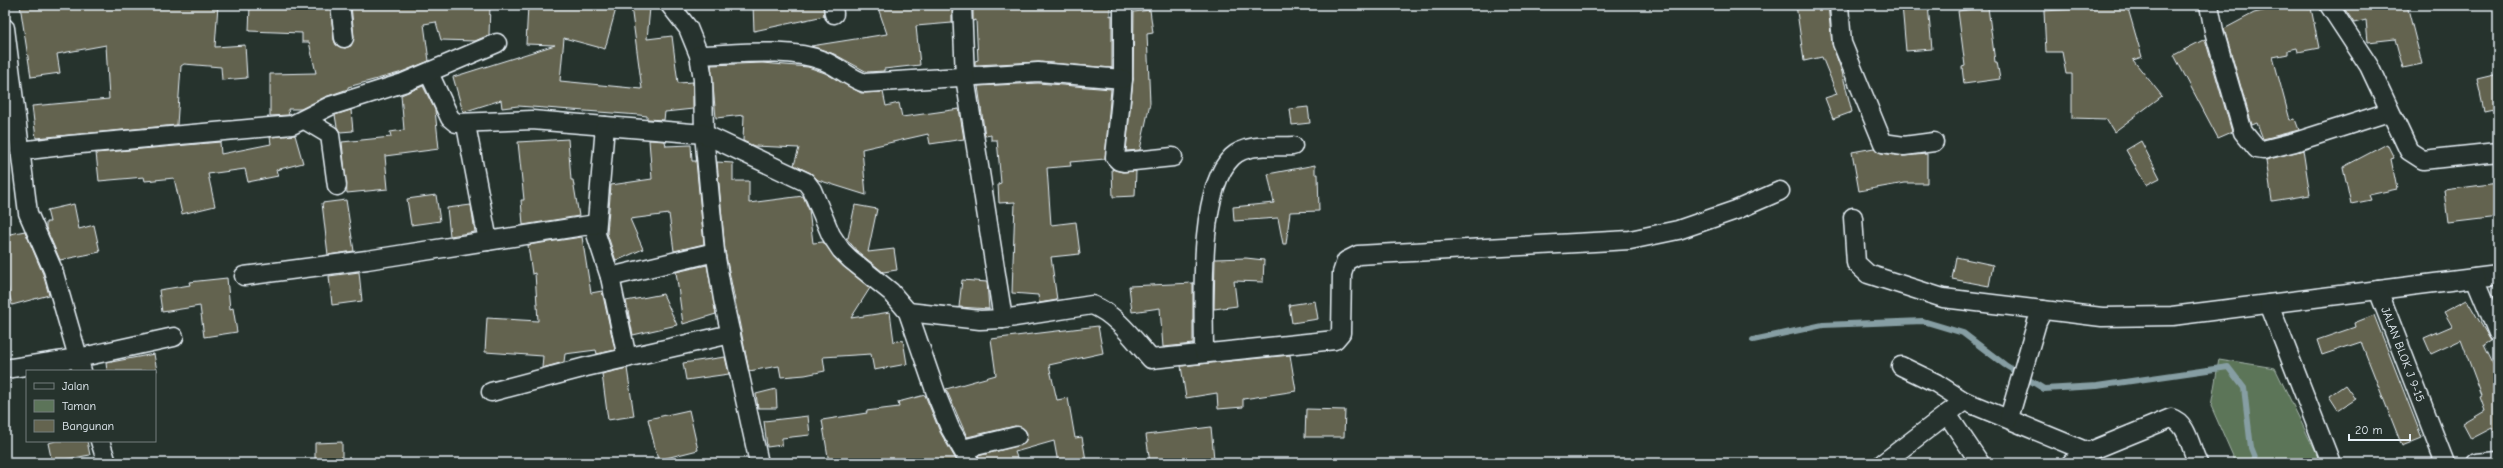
<svg xmlns="http://www.w3.org/2000/svg" width="2503" height="468" font-family="'Comic Neue',sans-serif">
	<style>
		.green { fill: #5c7459; stroke: #a2b2a8 }
		.lines { fill: none; stroke-linecap: round; stroke-linejoin: round }
		.stream { stroke: #869ea3; stroke-width: 6 }
		.building { fill: #64644f; stroke: #e8f1f8 }
		.street-casing { stroke: #e8f1f8; stroke-width: 21 }
		.street { stroke: #26332d; stroke-width: 18 }
		.labels { text-anchor: middle; stroke-width: 3; stroke-linejoin: round; paint-order: stroke }
		.street-label { font-size: 12px; fill: #e8f1f8; stroke: #26332d }
	</style>
	<rect width="100%" height="100%" fill="#26332d"/>
	<filter id="ink" filterUnits="userSpaceOnUse"><feTurbulence type="fractalNoise" baseFrequency=".025" numOctaves="2"/><feDisplacementMap in="SourceGraphic" scale="8" xChannelSelector="R" yChannelSelector="G"/><feConvolveMatrix kernelMatrix="1 2 1 2 8 2 1 2 1" color-interpolation-filters="sRGB"/></filter>
	<g filter="url(#ink)">
		<path class="green" d="M2219,359L2275,368L2321,463H2236L2211,406Z"/>
		<g class="lines">
			<path class="stream" d="M1753,340L1823,325L1923,321L1963,333L2005,365L2044,389L2097,386L2228,367L2244,388L2251,448L2257,463"/>
		</g>
		<g class="building">
			<path d="M20,5H218L215,47L245,45L247,78L222,80L221,67L184,64L181,66L177,125L36,138L32,106L109,99L106,45L57,54L60,73L31,77Z"/>
			<path d="M250,5H330L334,40L336,45L345,48L351,46L354,37L351,5H490L489,35L475,41L441,40L436,22L424,24L429,61L399,73L348,87V89L325,97L301,109H288L289,115L270,116V74L316,73L309,42H302V33L249,31Z"/>
			<path d="M528,5H617L605,49L564,38L560,81L642,89L631,6L650,8L647,39L672,36L678,83L693,82V109L665,112L664,120L647,119V116L639,115L518,106L502,108L501,100L463,112L453,77L555,45L526,44Z"/>
			<path d="M753,5H823L824,16L754,31Z"/>
			<path d="M877,5H952V23L916,26L920,65L884,69V71L867,72L834,54L811,46L887,34Z"/>
			<path d="M973,5H1110V16L1112,15V68L1039,62L975,65V61L978,60L976,20L973,21Z"/>
			<path d="M1796,5H1828L1832,44L1842,72L1852,112L1833,119L1825,98L1837,94L1822,57L1804,61Z"/>
			<path d="M1902,5H1928L1932,49L1906,51Z"/>
			<path d="M2094,5H2127L2142,57L2133,60L2162,96L2114,132L2106,119L2072,118V74H2066L2062,52H2046L2044,11L2094,8Z"/>
			<path d="M2289,5H2308V9L2311,8L2319,48L2298,52L2297,48L2288,50V54L2273,57L2290,120L2295,119L2299,130L2263,139L2257,123L2252,125L2224,29L2254,13Z"/>
			<path d="M2342,5H2407L2422,64L2403,68L2395,39L2368,42L2366,20L2354,23Z"/>
			<path d="M1988,7L1995,62H1997L2000,79L1964,84L1962,67L1965,66L1958,11Z"/>
			<path d="M1150,10L1153,33L1147,34L1150,103L1140,150L1126,151L1133,80L1134,12Z"/>
			<path d="M2205,39L2232,132L2218,138L2174,55Z"/>
			<path d="M762,63L808,67L825,73L861,93L883,92L886,106L899,103L902,117L959,109L964,139L930,144L928,134L862,149L866,195L818,180L811,173L794,165L799,148L754,146L743,141L744,115L716,118L711,65Z"/>
			<path d="M2498,74V108L2484,111L2477,79Z"/>
			<path d="M1038,83L1111,89L1105,159L1070,162L1071,166L1047,168L1051,225L1076,222L1080,254L1051,257L1057,300L1039,303L1038,295L1012,293L1015,202L999,203L998,184L1001,183L997,140H991V135L985,136L978,86Z"/>
			<path d="M423,86L435,110L439,149L385,156L388,189L347,193L342,142L391,137L390,132L404,130L401,95Z"/>
			<path d="M1308,107L1310,123L1292,125L1290,109Z"/>
			<path d="M351,110L353,131L340,132L337,127L335,115Z"/>
			<path d="M295,135L303,163L276,170L278,176L248,182L245,169L208,174L215,206L182,214L174,178L145,181L144,177L99,181L96,153L220,142L221,154L271,144L270,137Z"/>
			<path d="M568,139L571,180H573L579,216L523,225L521,200H524L518,142Z"/>
			<path d="M649,140L665,141L666,146L691,145L692,161H696L704,244L674,251L669,214L630,219L643,249L616,261L607,233L611,185L652,179Z"/>
			<path d="M2141,141L2160,178L2146,185L2126,150Z"/>
			<path d="M2387,144L2394,158L2391,159L2397,189L2369,195L2371,200L2351,204L2343,167Z"/>
			<path d="M1874,148L1881,153L1903,156L1927,154V183H1905L1859,191L1852,152Z"/>
			<path d="M2303,150L2310,195L2272,201L2266,160Z"/>
			<path d="M717,162L733,163V181H749V203L803,196L809,210L813,243L823,242L843,266L870,288L851,318L890,312L894,342L903,340L907,364L874,370L871,354L823,357L825,371L805,375L781,377L779,366L749,371L725,251Z"/>
			<path d="M1315,165V174H1318L1319,211L1290,212L1286,244H1283L1278,218L1234,221L1233,207L1274,203L1268,174Z"/>
			<path d="M1112,169L1122,172L1136,171L1135,196L1113,197Z"/>
			<path d="M2498,183V217L2448,223L2444,190Z"/>
			<path d="M436,195L440,221L411,225L407,199Z"/>
			<path d="M346,200L354,251L328,255L322,203Z"/>
			<path d="M74,204L79,229L94,225L100,252L60,260L46,228V222H50L47,210Z"/>
			<path d="M471,205L475,232L450,236L447,208Z"/>
			<path d="M855,205L877,209L868,252L894,249L897,270L883,272L857,251L846,238H848Z"/>
			<path d="M25,231L43,274L49,295L12,305L5,277V235Z"/>
			<path d="M582,237L591,293L602,291L615,350L597,354L596,350L565,354L564,362L542,368L543,356L485,352L487,318L538,321L535,273L532,274L528,245Z"/>
			<path d="M1956,257L1993,265L1989,286L1952,279Z"/>
			<path d="M1246,258L1264,260L1263,282L1234,281L1237,306L1214,309L1215,259Z"/>
			<path d="M707,265L716,314L683,324L676,272Z"/>
			<path d="M359,272L362,301L332,305L329,276Z"/>
			<path d="M227,278L230,309L233,308L237,332L204,337L200,306L162,312L159,290L190,285L189,282Z"/>
			<path d="M962,280L987,282L989,309L959,307Z"/>
			<path d="M1193,283V344L1163,347L1160,308L1132,312L1129,286Z"/>
			<path d="M663,294L677,325L633,335L626,301Z"/>
			<path d="M2467,300L2491,341L2484,345L2498,374V440L2492,428L2471,439L2463,424L2485,411L2480,397L2482,396L2461,340L2431,354L2424,338L2452,326L2444,312Z"/>
			<path d="M1315,301L1318,319L1292,323L1289,305Z"/>
			<path d="M2374,315L2422,438L2402,446L2361,342L2322,355L2317,340L2355,327L2354,323Z"/>
			<path d="M1098,326L1103,353L1049,365L1057,400L1068,398L1075,438L1082,437L1086,460L1058,463L1054,441L1015,452L1019,463H980L978,456L1024,444L1027,433L1024,429L1015,426L967,437L946,389L996,375L991,339Z"/>
			<path d="M154,354L157,371H107L106,363Z"/>
			<path d="M1290,355L1296,391L1243,399V407L1218,409L1217,393L1186,398L1181,366Z"/>
			<path d="M725,357L729,374L686,380L683,363Z"/>
			<path d="M627,368L634,416L608,420L602,374Z"/>
			<path d="M2345,385L2355,399L2338,410L2329,396Z"/>
			<path d="M776,389L777,408H758L756,394Z"/>
			<path d="M925,395L940,432L958,463H829L822,420L867,413L866,411L899,407L898,402Z"/>
			<path d="M1306,409L1345,410L1344,437H1305Z"/>
			<path d="M689,410L698,450L658,460L648,419Z"/>
			<path d="M808,416L810,435L782,438V445L767,447L764,421Z"/>
			<path d="M1211,427L1214,459L1181,463H1150L1146,435Z"/>
			<path d="M56,441H87L90,455L52,462L48,443Z"/>
			<path d="M342,442V463H315V443Z"/>
		</g>
		<g class="lines">
			<defs>
				<g id="street">
					<path d="M340,5L344,38"/>
					<path d="M670,5L688,28L699,55L703,79L704,134L715,252L723,299L759,463"/>
					<path d="M833,5L834,14"/>
					<path d="M1123,5V79L1115,157L1119,161L1124,162L1173,157"/>
					<path d="M1839,5L1842,43L1883,143L1904,146L1934,142"/>
					<path d="M2209,5L2214,31L2243,132L2257,149L2263,150L2295,142L2389,112"/>
					<path d="M2329,5L2369,66L2409,151L2423,160L2498,152"/>
					<path d="M5,28L28,213L53,270L82,371"/>
					<path d="M699,55C736,54 789,47 824,61C839,67 849,78 865,83L1038,72L1123,79"/>
					<path d="M429,73L450,118L456,123L532,120L704,134L806,182L812,190L831,235L841,250L850,259L891,292L908,312L937,396L950,428L970,463"/>
					<path d="M305,120L330,135L337,186"/>
					<path d="M466,125L488,241"/>
					<path d="M605,126L596,234L610,277L627,358"/>
					<path d="M20,151L70,145L292,125L330,106L403,83L497,43"/>
					<path d="M1853,217L1856,263L1868,274L1943,298L2102,317L2172,316L2498,275"/>
					<path d="M244,276L367,260L596,224"/>
					<path d="M610,277L715,252"/>
					<path d="M2475,278L2498,333"/>
					<path id="s1" d="M2378,290L2445,463"/>
					<path d="M2269,304L2331,463"/>
					<path d="M908,312L980,320L1003,319L965,77L962,5"/>
					<path d="M1003,319L1092,305C1116,314 1135,341 1151,359L1335,340L1341,333L1342,273L1346,261L1358,255L1630,240L1678,230L1736,210L1780,191"/>
					<path d="M1204,352C1204,306 1197,190 1232,157C1247,143 1273,147 1293,146"/>
					<path d="M1901,366L1936,383L1964,401L2088,452"/>
					<path d="M5,369L78,358L174,337"/>
					<path d="M491,392L586,367L731,334"/>
					<path d="M1947,414L1980,463"/>
					<path d="M2009,418L2037,322L2043,310"/>
					<path d="M100,441L107,463"/>
					<path d="M963,449L1017,436"/>
					<path d="M1883,463L1964,401"/>
					<path d="M2071,463L2088,452L2171,418C2188,423 2190,448 2198,463"/>
					<path d="M2476,463L2498,461"/>
				</g>
			</defs>
			<use href="#street" class="street-casing"/>
			<use href="#street" class="street"/>
		</g>
	</g>
	<g class="labels">
		<g class="street-label">
			<text dy="4" stroke="none"><textPath href="#s1" startOffset="69">JALAN BLOK J 9-15</textPath></text>
		</g>
	</g>
	<rect width="2503" height="468" fill="none" stroke="#26332d" stroke-width="20"/>
	<rect x="10" y="10" width="2483" height="448" fill="none" stroke="#e8f1f8" stroke-width="1.5" filter="url(#ink)"/>
	<rect x="26" y="370" width="130" height="72" fill="#26332d" stroke="#747f7e"/>
	<rect x="34" y="383" width="20" height="6" fill="#26332d" stroke="#747f7e"/>
	<text x="62" y="390" font-size="12" fill="#e8f1f8">Jalan</text>
	<rect x="34" y="400" width="20" height="12" fill="#5c7459" stroke="#747f7e"/>
	<text x="62" y="410" font-size="12" fill="#e8f1f8">Taman</text>
	<rect x="34" y="420" width="20" height="12" fill="#64644f" stroke="#747f7e"/>
	<text x="62" y="430" font-size="12" fill="#e8f1f8">Bangunan</text>
	<path d="M2349 434v6h61v-6" fill="none" stroke="#e8f1f8" stroke-width="2"/>
	<text x="2355" y="434" font-size="12" fill="#e8f1f8" stroke="#26332d" stroke-width="3" paint-order="stroke">20 m</text>
</svg>
